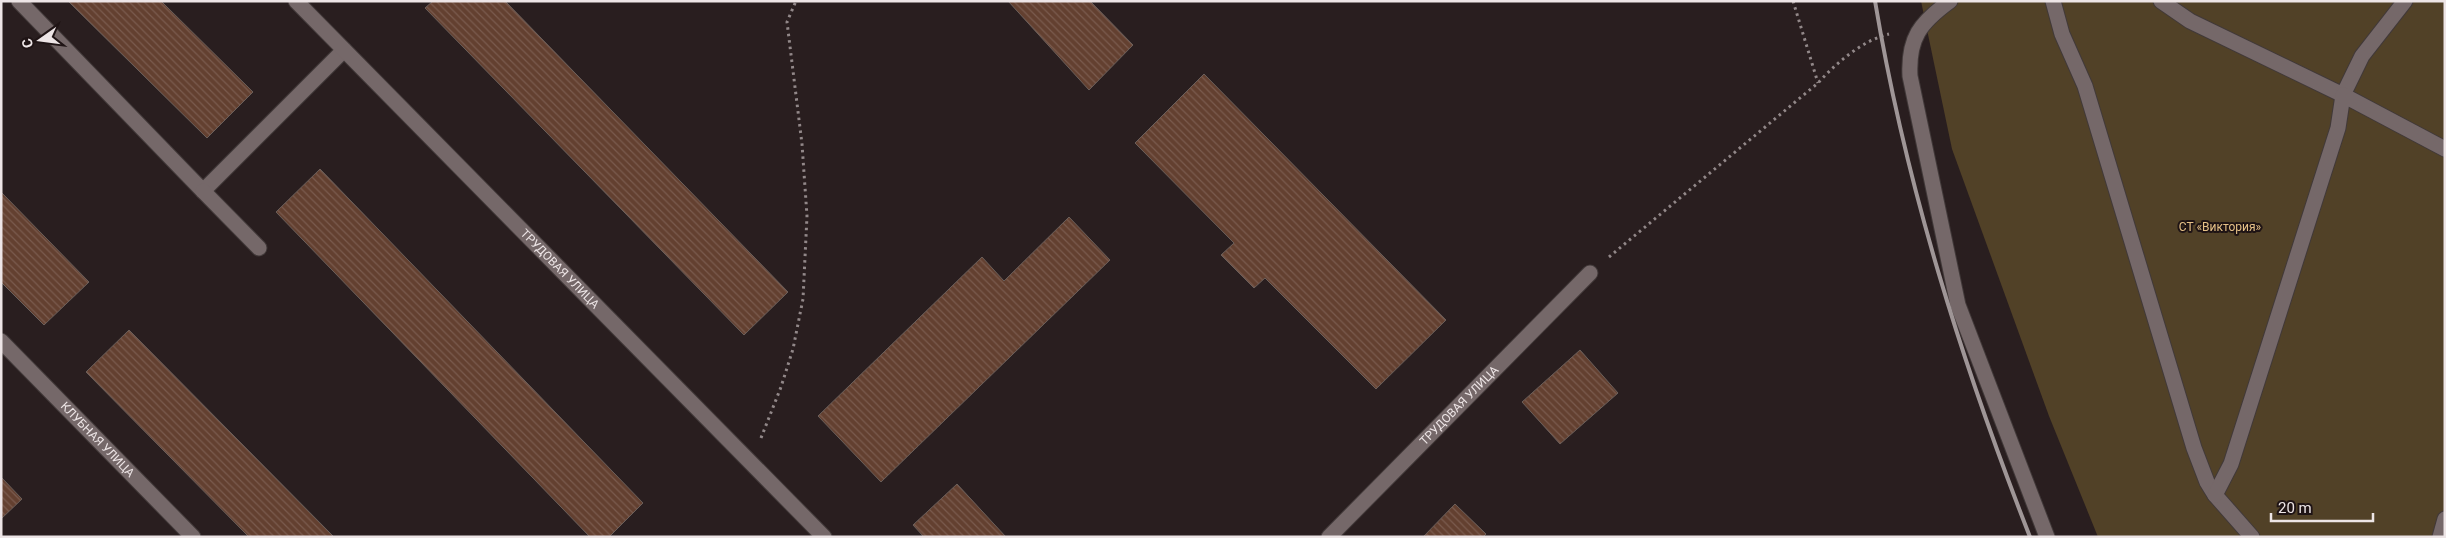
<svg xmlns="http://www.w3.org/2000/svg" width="2446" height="538" font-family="Roboto,sans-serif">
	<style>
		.green { fill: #514127 }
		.building { fill: url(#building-back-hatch); stroke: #6b5f5a }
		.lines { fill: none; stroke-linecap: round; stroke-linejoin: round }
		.lane-casing { stroke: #413939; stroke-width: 17 }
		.street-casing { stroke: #413939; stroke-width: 17 }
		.path { stroke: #928889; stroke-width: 3; stroke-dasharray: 2.5 4; stroke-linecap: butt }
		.lane { stroke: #756869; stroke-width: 15 }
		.street { stroke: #756869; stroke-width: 15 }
		.rail { stroke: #9f9697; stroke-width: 4 }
		.labels { text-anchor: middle; stroke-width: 4; stroke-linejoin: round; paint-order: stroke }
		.park-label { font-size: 12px; fill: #e6c187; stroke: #1f1415 }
		.street-label { font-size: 12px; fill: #ede5e6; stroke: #1f1415 }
	</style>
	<defs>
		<pattern id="building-back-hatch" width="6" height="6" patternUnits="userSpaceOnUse" patternTransform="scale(1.25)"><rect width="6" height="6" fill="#634030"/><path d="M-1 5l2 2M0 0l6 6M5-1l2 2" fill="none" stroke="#7a5b4e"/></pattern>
	</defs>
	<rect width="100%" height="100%" fill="#291e1f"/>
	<path class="green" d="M1921,1H2445V537H2098L2049,416L1952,149Z"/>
	<g class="building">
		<path d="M68,1H161L253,92L207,138Z"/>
		<path d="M433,1H505L788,292L744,335L425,8Z"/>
		<path d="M1008,1H1090L1133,45L1089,90Z"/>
		<path d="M1204,74L1446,320L1376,389L1265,278L1254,288L1221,255L1234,243L1135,143Z"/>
		<path d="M320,169L643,503L609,537H590L276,212Z"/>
		<path d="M1,192L89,282L44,325L1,282Z"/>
		<path d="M1069,217L1110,260L881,482L818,416L982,257L1004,281Z"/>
		<path d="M129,330L334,537H249L86,372Z"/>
		<path d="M1580,350L1618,393L1560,444L1522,402Z"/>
		<path d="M1,477L22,499L1,519Z"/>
		<path d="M957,484L1006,537H924L913,525Z"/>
		<path d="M1455,504L1486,534L1483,537H1423Z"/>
	</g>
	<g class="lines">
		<defs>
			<g id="lane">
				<path d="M19,1L203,191L344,50"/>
				<path d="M1950,1C1920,23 1908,38 1910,76L1958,305L2047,537"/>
				<path d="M2053,1L2062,34L2085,86L2194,448L2207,482L2215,495L2252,537"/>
				<path d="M2161,1L2190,21L2343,95L2362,56L2405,1"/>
				<path d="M203,191L259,248"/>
				<path d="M2215,495L2231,464L2338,128L2343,95L2445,149"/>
				<path d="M2440,537L2445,519"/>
			</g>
			<g id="street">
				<path id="s1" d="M296,1L824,537"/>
				<path id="s2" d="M1,341L193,537"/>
				<path id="s3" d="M1329,537L1590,273"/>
			</g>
		</defs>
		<use href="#lane" class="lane-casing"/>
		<use href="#street" class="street-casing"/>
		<g class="path">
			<path d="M1793,1L1818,83"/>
			<path d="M1609,257L1818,83C1836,63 1863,40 1889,34"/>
			<path d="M761,438L781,387L793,349L803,299L807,216L802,144L787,22L796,1"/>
		</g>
		<use href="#lane" class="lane"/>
		<use href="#street" class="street"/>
		<path class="rail" d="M1875,1C1906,186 1962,363 2030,537"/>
	</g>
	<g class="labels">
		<g class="park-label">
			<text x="2220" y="231">СТ «Виктория»</text>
		</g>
		<g class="street-label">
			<text dy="4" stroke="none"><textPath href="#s1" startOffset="376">ТРУДОВАЯ УЛИЦА</textPath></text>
			<text dy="4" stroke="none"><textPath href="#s3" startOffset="185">ТРУДОВАЯ УЛИЦА</textPath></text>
			<text dy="4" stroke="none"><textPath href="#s2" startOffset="138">КЛУБНАЯ УЛИЦА</textPath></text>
		</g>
	</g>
	<rect width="2446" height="538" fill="none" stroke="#ede5e6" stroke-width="5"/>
	<g transform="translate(40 40) rotate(256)" stroke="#1f1415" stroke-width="4" paint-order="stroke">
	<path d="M0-4L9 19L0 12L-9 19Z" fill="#ede5e6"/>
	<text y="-8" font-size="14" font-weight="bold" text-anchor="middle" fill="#ede5e6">С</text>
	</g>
	<path d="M2271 513v8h102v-8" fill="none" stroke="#ede5e6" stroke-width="2.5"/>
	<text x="2278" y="513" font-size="15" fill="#ede5e6" stroke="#1f1415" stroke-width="4" paint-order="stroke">20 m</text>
</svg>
